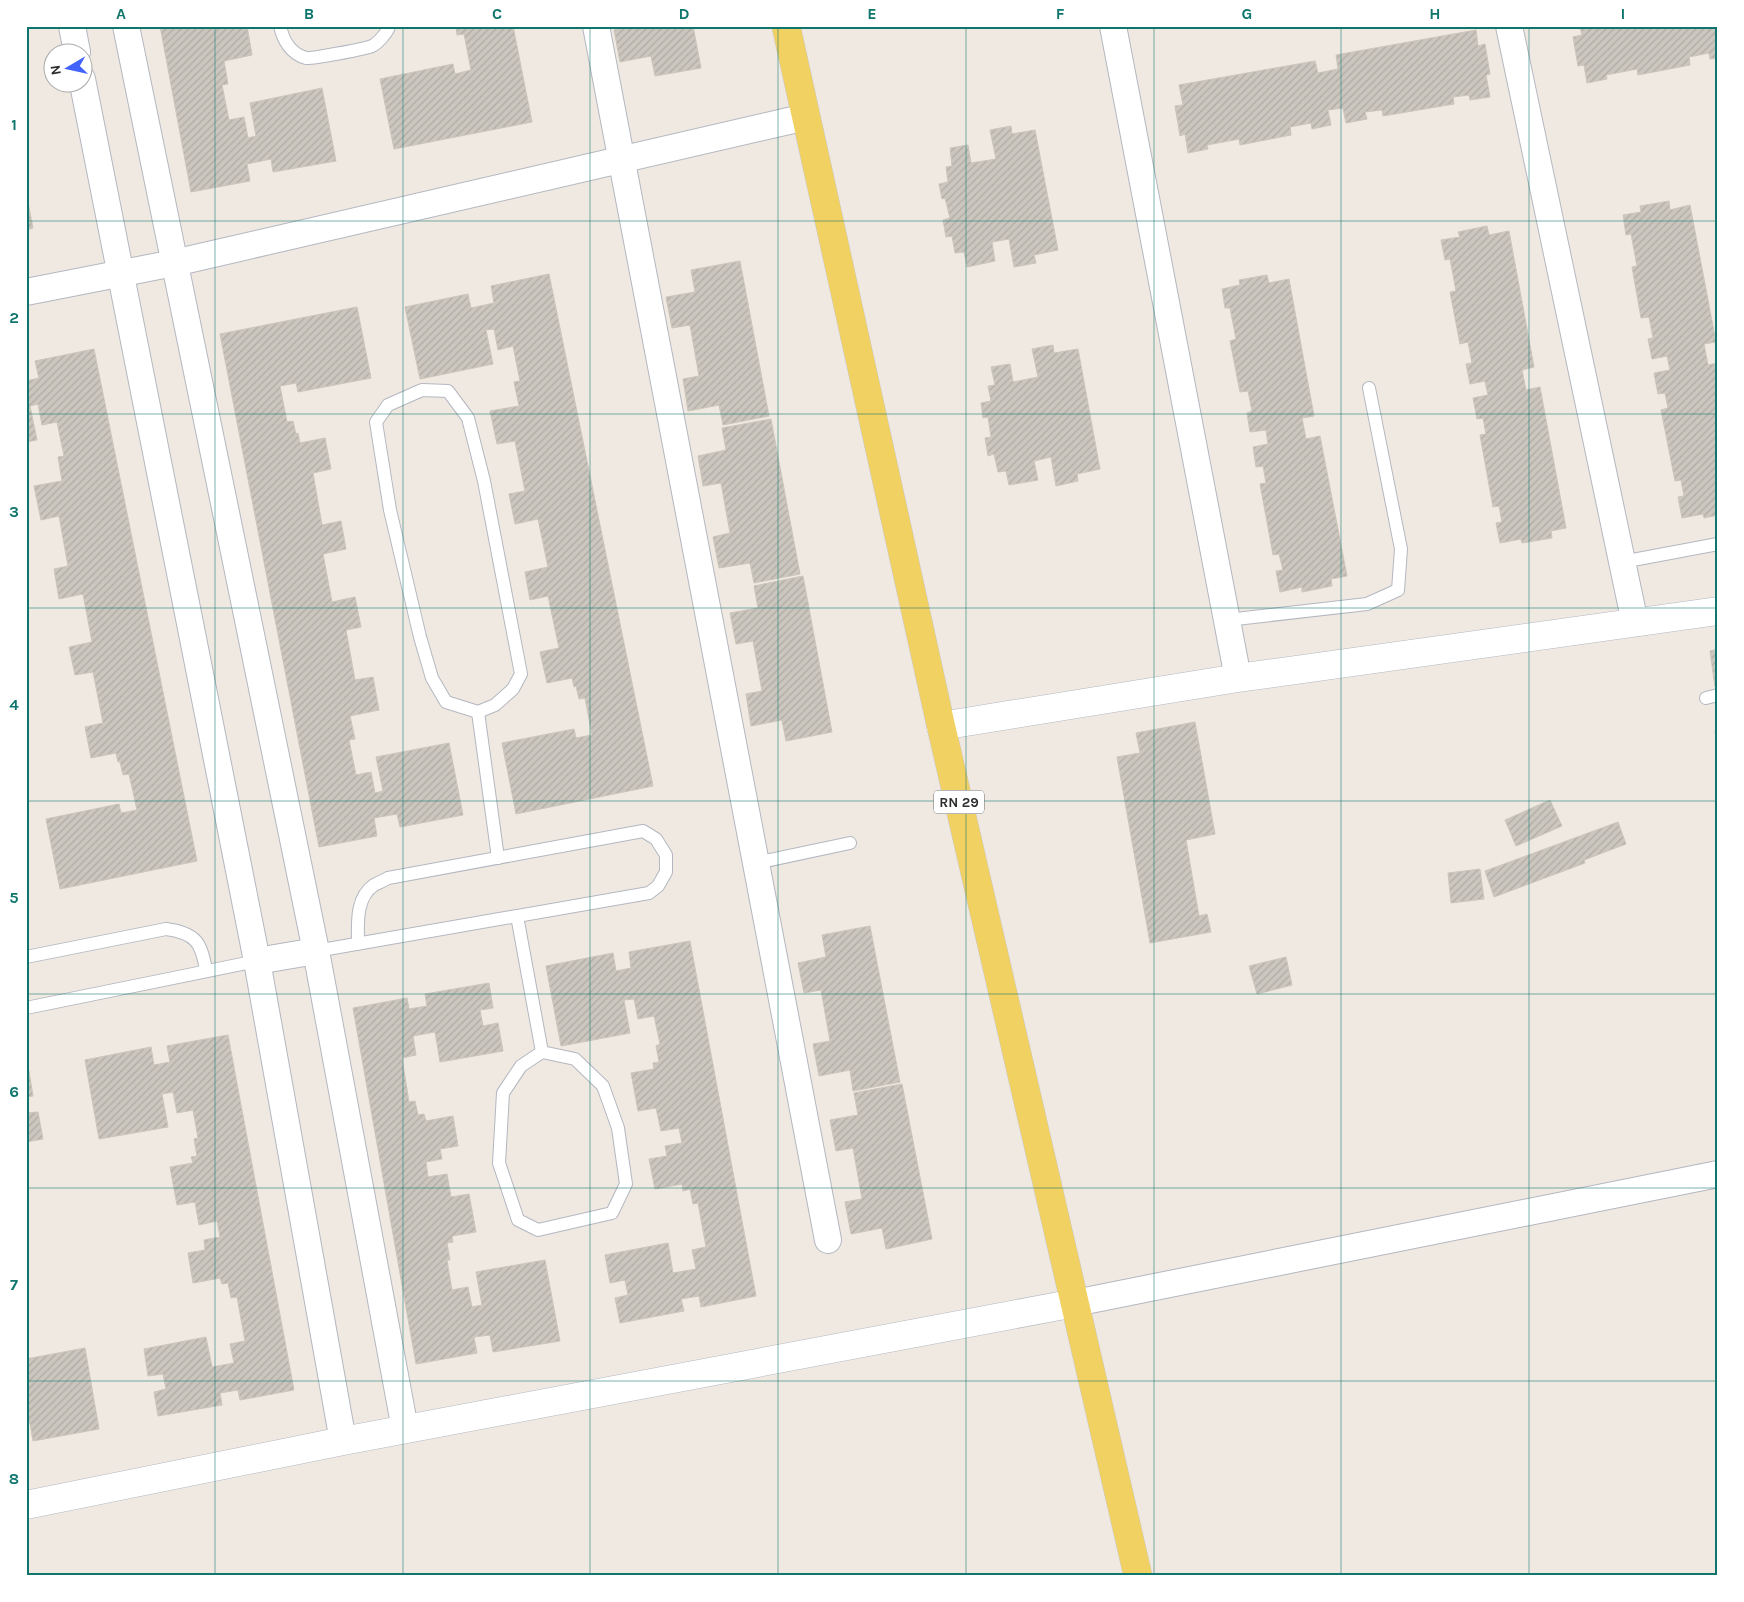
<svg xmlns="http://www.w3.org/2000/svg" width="1744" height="1602" font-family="Karla,sans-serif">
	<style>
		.building { fill: url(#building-hatch); stroke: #cbc5ba }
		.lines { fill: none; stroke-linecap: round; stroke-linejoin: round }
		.lane-casing { stroke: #b4b7c1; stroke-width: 14 }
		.street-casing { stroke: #b4b7c1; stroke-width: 28 }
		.secondary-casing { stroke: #b4b7c1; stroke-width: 29 }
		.primary-casing { stroke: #c9c9c9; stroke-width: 29 }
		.lane { stroke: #fff; stroke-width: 12 }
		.street { stroke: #fff; stroke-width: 26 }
		.secondary { stroke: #fff; stroke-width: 28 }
		.primary { stroke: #f2d163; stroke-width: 28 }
		.grid { fill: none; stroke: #0f766e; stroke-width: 1; stroke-opacity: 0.55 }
		.labels { text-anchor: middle; stroke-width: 5; stroke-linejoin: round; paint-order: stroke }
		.shield { fill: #fff; stroke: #6d6d6d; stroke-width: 1 }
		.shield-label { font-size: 14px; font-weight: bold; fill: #2e2e2e }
		.neatline { fill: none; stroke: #0f766e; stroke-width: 2 }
		.grid-label { font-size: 16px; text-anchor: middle; font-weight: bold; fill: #0f766e }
	</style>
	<defs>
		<pattern id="building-hatch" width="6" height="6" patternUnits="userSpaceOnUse" patternTransform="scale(1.25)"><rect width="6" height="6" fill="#cbc7bf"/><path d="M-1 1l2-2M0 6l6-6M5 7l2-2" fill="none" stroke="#afaba4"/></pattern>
	</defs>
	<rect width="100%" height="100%" fill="#efe9e1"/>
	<g class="building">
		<path d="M160,26H247L252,55L224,61L228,84L222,85L229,120L244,117L248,138L256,136L250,103L322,88L336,161L273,172L271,159L247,164L250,181L191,192Z"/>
		<path d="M456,26H513L532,122L394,149L380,79L453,64L455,74L471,70L464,34L457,35Z"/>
		<path d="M693,26L701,68L655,76L651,56L620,62L614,30L631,26Z"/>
		<path d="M1580,26H1718V58L1710,59L1709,53L1689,57L1690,65L1638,75L1637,69L1606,75L1607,79L1587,83L1584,65L1578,66L1573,37L1582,35Z"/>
		<path d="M1476,30L1478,46L1485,44L1490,74L1486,75L1490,97L1470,100L1469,95L1453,97L1454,104L1383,116L1382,110L1365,112L1367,119L1346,123L1343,108L1328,110L1331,125L1312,129L1311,123L1290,127L1291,135L1240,145L1239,139L1207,145L1208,149L1188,153L1185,134L1180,136L1175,106L1183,105L1179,85L1315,61L1318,73L1338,69L1336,55Z"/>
		<path d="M1011,126L1012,134L1035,130L1058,250L1034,255L1036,263L1014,267L1009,239L992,242L995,261L967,267L964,252L955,253L952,236L946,237L943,220L950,218L945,198L942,199L939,184L948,182L946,167L952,166L950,148L968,145L971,163L996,159L990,130Z"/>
		<path d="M26,193L33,228L26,230Z"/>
		<path d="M1669,201L1670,210L1690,205L1716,342L1704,344L1708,365L1718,363V515L1704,518L1703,514L1682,518L1678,497L1684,496L1681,480L1675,481L1661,410L1668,408L1665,393L1658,394L1654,373L1670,370L1667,356L1652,359L1648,339L1653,338L1649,317L1641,318L1632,267L1637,266L1631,234L1626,235L1623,215L1641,212L1640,206Z"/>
		<path d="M1487,226L1489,235L1509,231L1534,367L1522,370L1526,390L1540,387L1566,528L1551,531L1552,538L1522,543L1521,539L1500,543L1496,523L1502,522L1499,506L1493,507L1480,435L1486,434L1483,418L1477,419L1473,398L1488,395L1485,381L1470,384L1466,364L1472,363L1468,342L1460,344L1450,292L1456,291L1450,259L1445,260L1441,240L1460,237L1458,232Z"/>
		<path d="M740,261L769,416L723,425L719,405L688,411L683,379L699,376L690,325L672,328L666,297L695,292L691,270Z"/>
		<path d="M549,274L653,786L516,814L502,743L574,729L576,738L592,735L585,698L579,699L576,686L574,687L572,678L547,683L540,652L559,648L548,596L530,600L525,572L548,567L538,519L515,524L509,494L525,491L515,441L497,444L490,411L519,406L514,382L520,381L513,346L498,350L494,329L486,330L493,364L420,379L405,307L468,294L471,308L494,303L491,286Z"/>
		<path d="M1267,275L1269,283L1289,279L1314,416L1302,418L1306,439L1320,436L1347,576L1331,579L1332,586L1302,592V587L1280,592L1276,571L1283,570L1279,554L1273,555L1260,484L1266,483L1263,466L1256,467L1253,447L1268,444L1266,430L1250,432L1247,413L1252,411L1248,391L1240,392L1230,341L1236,339L1230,308H1225L1222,289L1240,285L1239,280Z"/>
		<path d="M357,307L371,378L298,392L296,383L280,386L287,422L293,421L296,434L298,433L300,443L325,438L331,469L313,473L322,525L341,521L346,549L323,554L332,602L355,597L361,627L346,630L355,680L373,677L379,710L350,716L355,739L349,740L356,775L371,772L375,793L383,791L376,757L449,743L463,815L400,827L397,814L374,818L377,836L319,847L220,334Z"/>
		<path d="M1053,345L1054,353L1078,349L1100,469L1077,474L1078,481L1056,486L1051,457L1034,461L1038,480L1009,485L1006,471L998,472L994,454L988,456L985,438L991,437L988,417L983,418L981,403L991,401L988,386L995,385L991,367L1010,364L1013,382L1038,377L1032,349Z"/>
		<path d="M94,349L197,861L60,889L46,819L119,804L121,813L137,810L129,774L123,775L120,762H118L116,753L91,758L85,727L103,723L93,672L75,675L69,647L92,642L83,594L59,599L54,569L68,566L59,516L41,520L34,486L62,481L58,457L64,456L57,422L42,425L38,404L30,406L37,440L26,442V381L39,378L35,361Z"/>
		<path d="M771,419L800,574L754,583L750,563L719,568L713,537L730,533L721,483L703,486L698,456L726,450L722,428Z"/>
		<path d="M803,576L832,732L786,741L782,720L751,726L746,694L762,691L753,641L736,644L730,613L758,608L754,586Z"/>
		<path d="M1718,649V687H1715L1710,651Z"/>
		<path d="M1195,722L1215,834L1186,840L1199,916L1207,914L1211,932L1150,943L1117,757L1140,753L1136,733Z"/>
		<path d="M1718,730V753L1715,731Z"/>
		<path d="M1550,800L1562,826L1516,846L1505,820Z"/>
		<path d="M1618,822L1626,844L1584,860L1585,863L1494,897L1485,871Z"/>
		<path d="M1480,869L1484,899L1451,903L1448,873Z"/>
		<path d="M870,926L900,1082L853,1091L850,1070L819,1076L813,1044L830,1041L821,990L804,993L798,963L826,957L822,935Z"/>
		<path d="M690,941L756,1296L701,1307L699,1296L681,1299L684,1311L620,1323L615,1298L628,1295L625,1280L610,1283L605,1255L668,1243L673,1273L696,1269L692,1250L706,1247L698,1203L693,1204L690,1189L683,1191L682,1184L655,1189L649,1159L667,1156L665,1146L682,1143L679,1128L661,1131L656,1108L638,1111L631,1073L654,1069L653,1063L659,1062L656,1046L660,1044L654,1016L638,1019L634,999L624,1000L630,1033L561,1046L546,966L613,953L616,971L631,968L629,952Z"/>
		<path d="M1286,957L1292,985L1257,994L1249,966Z"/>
		<path d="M489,983L493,1008L480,1010L483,1026L498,1023L503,1051L440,1062L435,1032L413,1036L416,1055L402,1058L409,1102L415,1101L418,1115L424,1114L426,1121L453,1116L458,1146L440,1149L442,1159L426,1162L428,1177L447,1174L451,1197L469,1194L476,1232L452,1236L453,1242L447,1243L450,1260H447L452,1290L468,1287L472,1307L482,1305L476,1272L545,1260L560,1341L493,1352L490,1335L474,1337L477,1353L416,1364L353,1008L407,998L409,1009L427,1006L425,994Z"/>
		<path d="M228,1035L294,1390L240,1400L238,1390L220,1393L222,1405L158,1416L154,1392L166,1389L163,1374L148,1376L144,1349L206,1337L212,1367L234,1363L230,1344L245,1341L237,1297L231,1298L228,1283L222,1284L220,1278L193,1283L188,1253L205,1250L204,1240L220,1237L217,1221L199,1225L195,1202L177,1205L170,1167L193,1163L191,1157L197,1156L194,1139L198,1138L193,1110L177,1113L173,1092L162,1094L168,1127L99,1139L85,1060L151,1047L154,1065L170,1062L167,1046Z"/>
		<path d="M29,1071L33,1096L26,1097V1072Z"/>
		<path d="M902,1084L932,1239L886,1249L882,1228L851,1234L845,1202L862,1199L853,1148L836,1151L830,1120L858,1115L854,1093Z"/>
		<path d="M38,1112L43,1139L26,1142V1113Z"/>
		<path d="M85,1348L99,1429L33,1441L30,1423L26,1424V1359Z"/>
	</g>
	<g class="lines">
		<defs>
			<g id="lane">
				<path d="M280,26C283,40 291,54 306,58C311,59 365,49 372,46C377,44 388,32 389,26"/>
				<path d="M422,390L448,391L468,418L484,481L521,674L513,689L495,705L478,712L446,702L432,678L420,637L390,510L376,422L388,405Z"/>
				<path d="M1622,562L1718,544"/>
				<path d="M1227,620L1367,604L1398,590L1401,549L1369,388"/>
				<path d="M1706,698L1718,695"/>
				<path d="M478,712L498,858"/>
				<path d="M756,863L850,843"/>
				<path d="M517,916L542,1052L521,1066L503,1093L499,1163L518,1220L538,1230L612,1213L626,1184L618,1128L603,1086L575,1059L542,1052"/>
				<path d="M316,951L649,893L658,886L666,872V855L656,839L643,831L388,878C383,881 378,883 374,885C355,898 358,925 358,944"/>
				<path d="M26,957L166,929C196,933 202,943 206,971"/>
				<path d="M26,1008L257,961"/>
			</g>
			<g id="street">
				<path d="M72,26L77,52"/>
				<path d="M126,26L316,951L405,1429"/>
				<path d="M596,26L828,1240"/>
				<path d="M1113,26L1238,678"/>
				<path d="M1509,26L1635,623"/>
				<path d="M82,79L257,961L343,1441"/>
				<path d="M26,292L174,263L806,117"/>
				<path d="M257,961L316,951"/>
				<path d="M1075,1303L1718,1174"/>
			</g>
			<g id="secondary">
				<path d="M941,726L1238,678L1718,611"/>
				<path d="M26,1505L343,1441L1075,1303"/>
			</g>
			<path id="primary" d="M786,26L941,726L1138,1576"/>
		</defs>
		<use href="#lane" class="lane-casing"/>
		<use href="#street" class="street-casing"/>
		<use href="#secondary" class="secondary-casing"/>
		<use href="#primary" class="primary-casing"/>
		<use href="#lane" class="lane"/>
		<use href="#street" class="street"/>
		<use href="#secondary" class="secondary"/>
		<use href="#primary" class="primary"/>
	</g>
	<path class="grid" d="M215,26V1576M403,26V1576M590,26V1576M778,26V1576M966,26V1576M1154,26V1576M1341,26V1576M1529,26V1576M26,221H1718M26,414H1718M26,608H1718M26,801H1718M26,994H1718M26,1188H1718M26,1381H1718"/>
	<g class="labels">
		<rect class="shield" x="934" y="790.5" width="50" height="23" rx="4"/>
		<g class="shield-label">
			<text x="959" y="807">RN 29</text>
		</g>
	</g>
	<rect width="1744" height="1602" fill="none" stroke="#ffffff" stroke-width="55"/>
	<g transform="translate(68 68) rotate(261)"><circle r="24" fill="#ffffff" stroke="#ababab"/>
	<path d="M0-4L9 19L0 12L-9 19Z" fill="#4264fb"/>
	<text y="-8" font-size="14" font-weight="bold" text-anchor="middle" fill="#2e2e2e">N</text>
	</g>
	<rect x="28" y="28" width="1688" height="1546" class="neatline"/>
	<g class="grid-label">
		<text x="121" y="19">A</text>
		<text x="309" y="19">B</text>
		<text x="497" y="19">C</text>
		<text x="684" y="19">D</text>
		<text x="872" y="19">E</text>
		<text x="1060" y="19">F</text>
		<text x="1247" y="19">G</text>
		<text x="1435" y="19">H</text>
		<text x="1623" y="19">I</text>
		<text x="14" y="130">1</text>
		<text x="14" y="323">2</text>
		<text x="14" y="517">3</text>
		<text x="14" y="710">4</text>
		<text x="14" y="903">5</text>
		<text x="14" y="1097">6</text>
		<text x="14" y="1290">7</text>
		<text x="14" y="1484">8</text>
	</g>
</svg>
